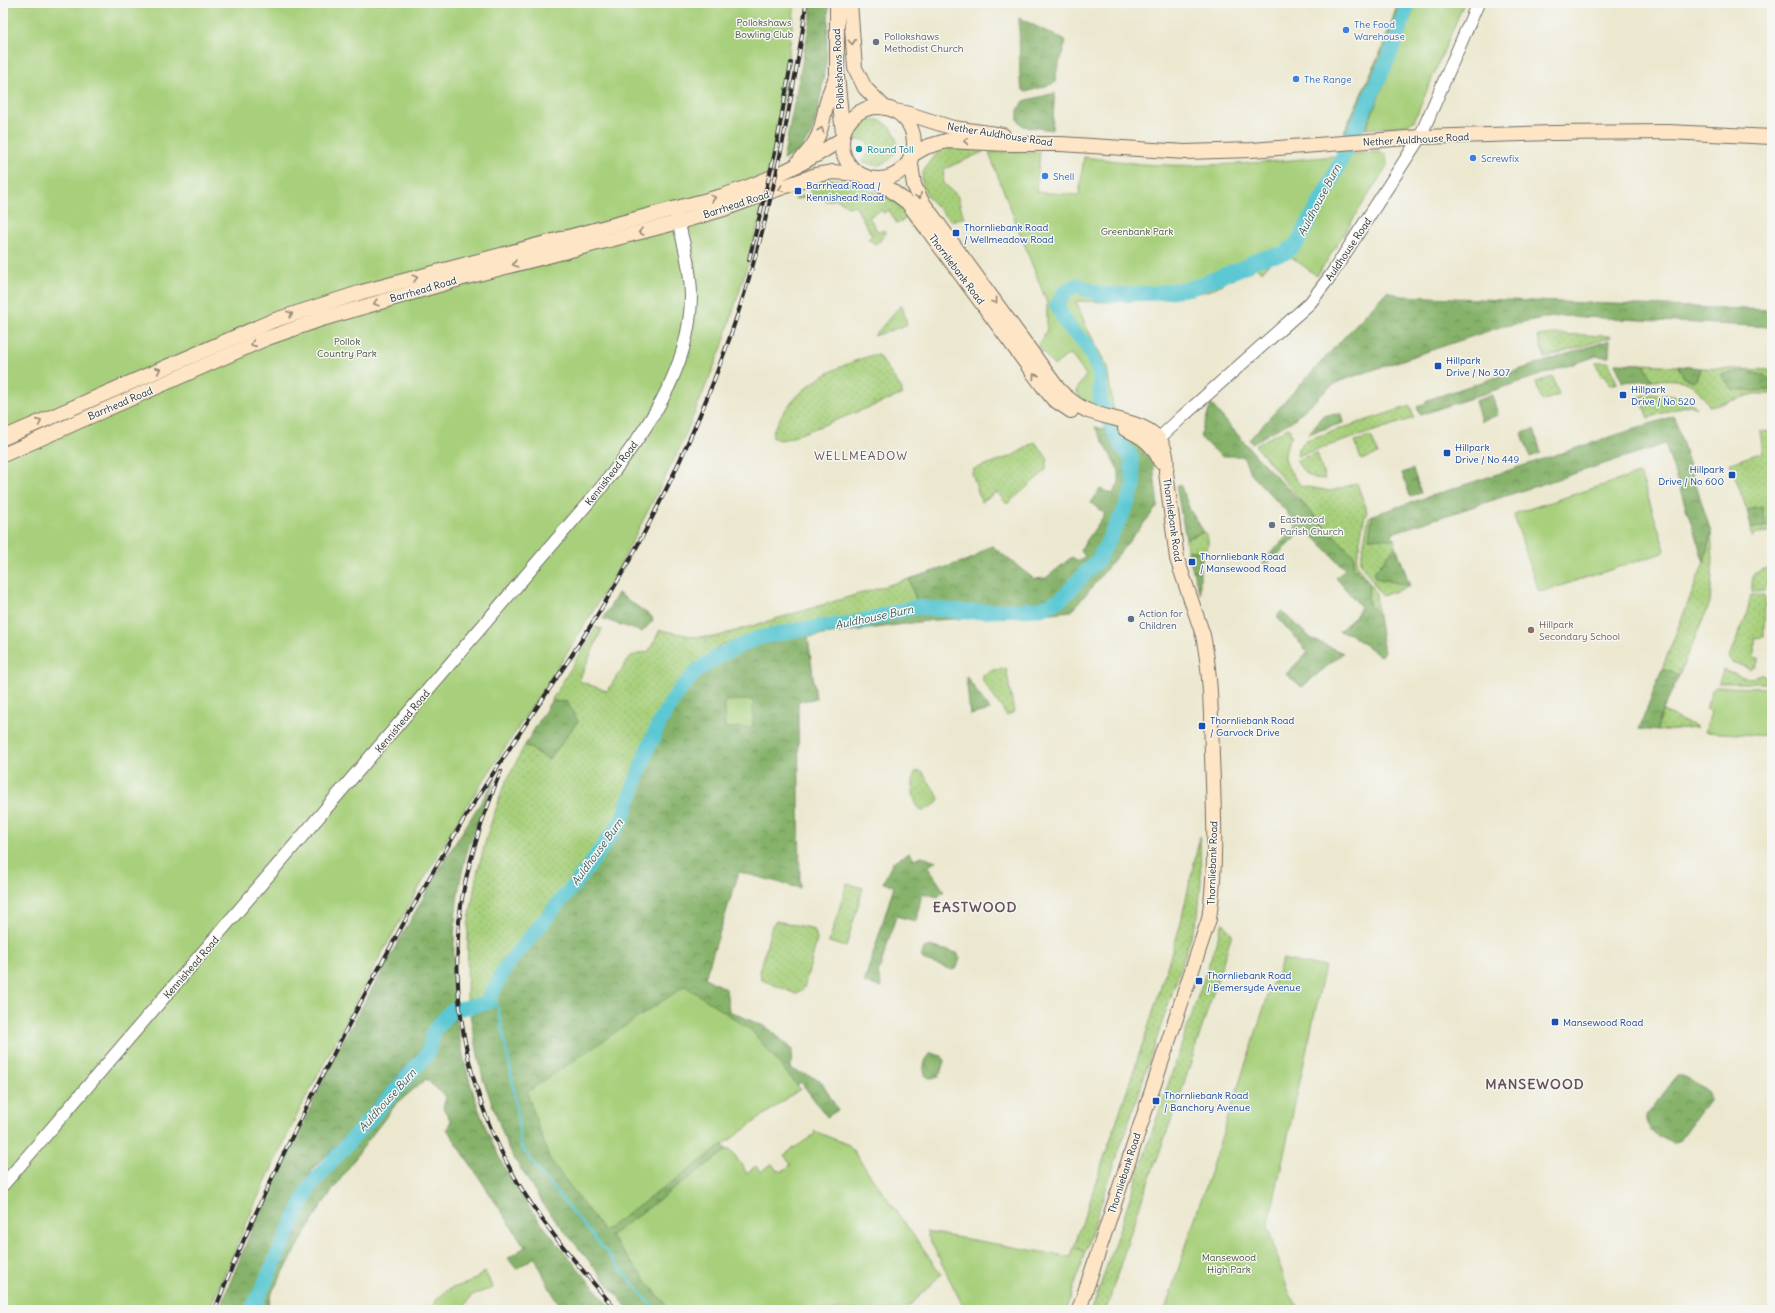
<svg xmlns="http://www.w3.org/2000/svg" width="1775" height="1313" font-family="Delius,sans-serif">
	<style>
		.grass { fill: url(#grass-dots); stroke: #6a7e53 }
		.forest { fill: url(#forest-crowns); stroke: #586e4b }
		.green { fill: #a8d07b; stroke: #6a7e53 }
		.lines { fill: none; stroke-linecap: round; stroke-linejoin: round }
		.stream { stroke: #5cc8d3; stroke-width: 2.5 }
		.river { stroke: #5cc8d3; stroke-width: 15 }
		.tertiary-casing { stroke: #6f6d65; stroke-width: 14 }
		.secondary-casing { stroke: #6f6d65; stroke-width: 16 }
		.tertiary { stroke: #fff; stroke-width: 12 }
		.secondary { stroke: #fde5c5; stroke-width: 14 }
		.rail-casing { stroke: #2b2b2b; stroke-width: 4 }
		.rail { stroke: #f6f6f2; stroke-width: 2.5; stroke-dasharray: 8; stroke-linecap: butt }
		.oneway { stroke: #948878 }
		.shop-dot { fill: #3f7fe0; stroke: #f6f6f2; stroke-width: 1.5 }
		.worship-dot { fill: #6b7280; stroke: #f6f6f2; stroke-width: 1.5 }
		.culture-dot { fill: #0f9aa8; stroke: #f6f6f2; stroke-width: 1.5 }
		.transit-dot { fill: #1a4fb4; stroke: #f6f6f2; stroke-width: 1.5 }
		.service-dot { fill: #5c6f8a; stroke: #f6f6f2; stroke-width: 1.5 }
		.education-dot { fill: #8d6e63; stroke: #f6f6f2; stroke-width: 1.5 }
		.labels { text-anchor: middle; stroke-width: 3; stroke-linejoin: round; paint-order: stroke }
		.park-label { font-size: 10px; fill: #4a543f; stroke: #f6f6f2 }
		.shop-label { font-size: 10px; fill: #366cbe; stroke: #f6f6f2; text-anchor: start }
		.worship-label { font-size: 10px; fill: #5b616d; stroke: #f6f6f2; text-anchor: start }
		.street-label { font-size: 10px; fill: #2b2b2b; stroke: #f6f6f2 }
		.culture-label { font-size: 10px; fill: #0d838f; stroke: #f6f6f2; text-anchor: start }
		.transit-label { font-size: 10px; fill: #164399; stroke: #f6f6f2; text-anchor: start }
		.service-label { font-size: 10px; fill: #4e5e75; stroke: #f6f6f2; text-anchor: start }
		.education-label { font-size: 10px; fill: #785e54; stroke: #f6f6f2; text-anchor: start }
		.water-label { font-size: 11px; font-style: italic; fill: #3a5a5d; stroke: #f6f6f2 }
		.quarter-label { font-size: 12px; letter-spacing: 1px; fill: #65525c; stroke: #f6f6f2 }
		.district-label { font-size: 14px; font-weight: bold; letter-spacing: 1px; fill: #65525c; stroke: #f6f6f2 }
	</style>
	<defs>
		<pattern id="grass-dots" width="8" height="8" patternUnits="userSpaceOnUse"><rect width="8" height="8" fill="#a8d07b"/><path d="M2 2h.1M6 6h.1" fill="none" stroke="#91b36a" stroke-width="1.8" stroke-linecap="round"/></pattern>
		<pattern id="forest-crowns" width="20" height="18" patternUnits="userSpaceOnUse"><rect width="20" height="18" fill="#86b26b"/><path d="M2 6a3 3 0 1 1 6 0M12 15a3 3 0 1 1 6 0" fill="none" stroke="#6e9158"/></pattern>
	</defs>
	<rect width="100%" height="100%" fill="#f6f6f2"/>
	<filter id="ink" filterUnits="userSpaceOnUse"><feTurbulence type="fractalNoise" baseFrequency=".025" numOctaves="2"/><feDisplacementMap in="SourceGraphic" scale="8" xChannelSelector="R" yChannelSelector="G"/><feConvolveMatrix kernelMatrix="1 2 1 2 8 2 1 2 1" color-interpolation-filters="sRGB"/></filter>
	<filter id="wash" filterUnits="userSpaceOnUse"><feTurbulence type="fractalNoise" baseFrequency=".012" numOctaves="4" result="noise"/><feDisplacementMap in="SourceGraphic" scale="16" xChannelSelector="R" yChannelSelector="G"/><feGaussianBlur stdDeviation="0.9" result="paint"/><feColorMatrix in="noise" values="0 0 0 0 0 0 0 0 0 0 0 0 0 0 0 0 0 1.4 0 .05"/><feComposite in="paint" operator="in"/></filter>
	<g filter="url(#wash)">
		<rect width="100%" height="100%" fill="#ece8d0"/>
		<g class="grass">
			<path d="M873,119C901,122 906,158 879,165C872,167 868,162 861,161L869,153L868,143L864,140H855L851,137C851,127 864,122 873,119Z"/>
			<path d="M949,148L980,150L983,152L944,169L943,183L957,195L964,218L951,221C936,204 910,188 928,164C934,155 939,150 949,148Z"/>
			<path d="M830,179C845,180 895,197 904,208C910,216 913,225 917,233L906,218L897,224L889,210L883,213L881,210L869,217L878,232L884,230L885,233L880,241L875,244L868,239L872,236L855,205L849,207L837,199L826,201L821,195L795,199L811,193L810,189L819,181Z"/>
			<path d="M900,306H902L903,308L907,325L874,336Z"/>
			<path d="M1555,334L1611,336V337L1545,358L1537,336Z"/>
			<path d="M873,355H878L902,389L901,395L790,438L780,440L773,438C771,431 777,424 780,418C802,383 834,367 873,355Z"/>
			<path d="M1599,362H1609L1617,383L1609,385L1606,375L1601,376L1596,363Z"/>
			<path d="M1644,364L1678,366L1684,378L1695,381L1701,368L1770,370L1772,394H1754L1710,407C1693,378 1683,379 1652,380Z"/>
			<path d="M1553,377L1559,395L1542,401L1536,382Z"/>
			<path d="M1647,394C1664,395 1685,392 1696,408L1691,405L1685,406L1648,418L1640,397Z"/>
			<path d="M1410,406L1414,418L1297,456L1298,448L1306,440Z"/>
			<path d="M1288,428L1291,430L1290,433L1292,435C1279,458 1286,466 1301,486L1331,491L1357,483L1367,512L1364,519L1356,563L1376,593L1378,616L1368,602L1369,583L1353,566L1354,556L1316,519L1255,445Z"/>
			<path d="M1760,431L1771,432L1768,532L1757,533L1752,537L1751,528L1765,527L1762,508L1747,510L1730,463L1763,452Z"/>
			<path d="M1371,436L1378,454L1361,460L1355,441Z"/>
			<path d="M1035,442L1048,459L1045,471L1007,504L997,492L981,502L972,473L974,469L1012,456Z"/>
			<path d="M1317,453L1325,479C1309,479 1303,472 1296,460Z"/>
			<path d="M1373,515L1369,538L1394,539L1396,546L1374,572L1376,577L1410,586L1382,596L1360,562L1369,517Z"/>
			<path d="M1204,532C1214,543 1204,553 1200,565L1203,550L1187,551L1186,539Z"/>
			<path d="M1711,532L1713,560L1710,603L1679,675L1662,669L1704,562Z"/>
			<path d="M1763,569H1772V583H1767L1765,591L1752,592C1752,580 1751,574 1763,569Z"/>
			<path d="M909,579L918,606L769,631L721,645L696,664L645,749L618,817L581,872L502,963L486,1000L468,1005L467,997L468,927L476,878L488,832L503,788L525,745L549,760L567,702L551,701L596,627L602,629L579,681L607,691L631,656L649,651L660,630L696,637H715Z"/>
			<path d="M1751,595H1765L1764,637L1754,638V659H1760L1755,667L1750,669L1732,662L1729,656L1745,620Z"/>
			<path d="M1006,668L1014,712L1007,716L983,681V675L989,671Z"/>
			<path d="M1724,670C1738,675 1749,682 1763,674L1772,683H1718Z"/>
			<path d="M1662,711L1678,717V719L1697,727L1658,731L1659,719Z"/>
			<path d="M919,771L923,773L939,798L937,803L923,811C912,808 911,781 915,772Z"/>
			<path d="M1200,836L1201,882L1198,916L1085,1252L1074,1247L1148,1028L1180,926Z"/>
			<path d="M847,883L863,888L846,947L829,942Z"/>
			<path d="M776,921L810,928L815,931L817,940L804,988L796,994L762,980L760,972L772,925Z"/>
			<path d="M1223,922L1232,934L1179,1099L1136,1216L1106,1310H1092Z"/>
		</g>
		<g class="forest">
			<path d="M811,3H829L826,62L818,111L811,135L799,151L783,160L811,17Z"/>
			<path d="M1398,3H1414L1412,14L1366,129L1344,132L1384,44Z"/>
			<path d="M1019,18L1066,41L1056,74L1055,83L1026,92L1023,90L1020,81Z"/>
			<path d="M1055,93L1052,130L1023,126L1018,120V110L1024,101Z"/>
			<path d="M1387,291L1401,296L1772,310V327L1564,316L1538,319L1500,327L1340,381L1330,387L1292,421L1252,443L1249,440Z"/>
			<path d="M1610,340L1609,357L1597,356L1420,415L1417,407L1426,403L1427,400Z"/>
			<path d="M1616,363L1644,364L1652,380L1622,382Z"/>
			<path d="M1678,366L1701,368L1695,381L1684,378Z"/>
			<path d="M1745,371L1763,375L1772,381L1771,390L1755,391L1731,389L1721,374Z"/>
			<path d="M1492,395L1498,415L1481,421L1475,401Z"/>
			<path d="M1211,404L1258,458L1354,556L1353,566L1369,583L1368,602L1378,616L1384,653L1380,656L1350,634L1339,631L1355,617L1361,607L1336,578L1345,569L1305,528L1266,566L1262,562L1296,527L1286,511L1251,474L1243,456H1221L1200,437Z"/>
			<path d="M1341,414L1343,423L1308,434L1324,415Z"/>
			<path d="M1674,416L1711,532L1704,562L1665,444L1392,533L1394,539L1369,538L1373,515Z"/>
			<path d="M1095,427L1137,437L1152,457L1158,506L1072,611L1041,614L1038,605L982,608L918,606L909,579L974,558L984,549L992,546L1034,579L1046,578L1072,557L1078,561L1085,556L1080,550L1105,514L1091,503L1100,489L1113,494L1119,482V471Z"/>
			<path d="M1534,429L1541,453L1530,457L1522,433Z"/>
			<path d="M1413,469L1421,493L1410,496L1402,473Z"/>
			<path d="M1180,484L1190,510L1204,532L1186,539L1176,486Z"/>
			<path d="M1762,507L1766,527L1751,528L1747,510Z"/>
			<path d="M1396,546L1410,586L1376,578L1374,572Z"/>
			<path d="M1203,550L1200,559V594L1187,551Z"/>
			<path d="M618,593L652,617L653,620L642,632L603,619Z"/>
			<path d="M1281,611L1312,639L1343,653L1302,687L1286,674L1308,652L1277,617Z"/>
			<path d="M924,612L969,614L1032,612V615L934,620L808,637L816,699L798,701L800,888L739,872L705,978L726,989L729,1011L768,1028L792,1049L791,1069L820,1080L838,1110L827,1117L801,1082L723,1145L727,1150L610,1236L670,1310H629L545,1207L509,1150L483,1079L470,1015C493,1008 502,988 507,966L590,869L625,820L648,759L672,709L697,678L725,657L764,639Z"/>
			<path d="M1662,669L1679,675L1659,719L1658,731L1639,729Z"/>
			<path d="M966,676L990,710L970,715Z"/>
			<path d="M551,701L567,702L578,721L549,760L525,745Z"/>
			<path d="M496,778C487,800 477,821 470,843C453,892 452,952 455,1003C437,1014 428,1026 423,1047L344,1138L312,1170L249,1310H219L250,1234L340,1046L441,866Z"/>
			<path d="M909,853L914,859L922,856L936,861L928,867L944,891L938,897L922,893L916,921L896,916L878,974L882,987L864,983L894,886L883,883L893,862Z"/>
			<path d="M929,946L957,953L960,958L957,968L953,970L925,961L921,957L924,948Z"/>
			<path d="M456,1012C462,1074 489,1150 525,1201C552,1239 583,1274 613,1310H563L550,1289L535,1257L516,1269L508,1258L525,1247L447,1129L451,1121L443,1108L446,1097L426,1079L396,1104L369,1139L320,1208L272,1292L267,1310H258L313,1188L360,1132L429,1057L434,1037L445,1022Z"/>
			<path d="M931,1053L942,1056L944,1061L939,1077L929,1078L925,1075C922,1066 925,1059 931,1053Z"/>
			<path d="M1677,1076H1682C1691,1081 1712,1088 1709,1100L1678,1142L1673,1143C1661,1140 1644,1128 1646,1116Z"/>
		</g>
		<g class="green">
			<path d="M3,3H795L783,97L760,217L749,260L722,347L678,452L618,569L573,644L459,818L379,958L299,1111L256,1201L209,1310H3Z"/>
			<path d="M1414,3H1464L1414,121L1407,125L1366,129L1412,14Z"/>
			<path d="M990,152H1040L1036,192L1079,195L1084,157C1103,159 1122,162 1141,164C1220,169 1299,159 1378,152L1386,154L1387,166L1317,276L1286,253L1276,256L1262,272L1256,267C1237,272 1223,286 1207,291C1175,300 1142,299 1109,298V302L1076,301L1086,326L1107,367L1114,413L1084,403L1076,391L1086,375L1070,353L1054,366L1038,346L1047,330V303L989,153Z"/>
			<path d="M1638,474L1641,475L1665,550L1663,553L1541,592L1538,590L1514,516L1516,513Z"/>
			<path d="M1716,687L1772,688V736L1705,732L1711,712L1706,708L1713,689Z"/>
			<path d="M753,700V727L725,728V701Z"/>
			<path d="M1283,959L1304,964L1325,966L1268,1227L1288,1291L1300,1310H1165L1272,983H1274Z"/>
			<path d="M685,986L751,1030L800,1089L604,1231L549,1158L527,1092Z"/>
			<path d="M814,1131L849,1145L941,1274L916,1300L904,1310H670L610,1236L727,1150H731L747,1173L756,1166L760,1172L772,1164L777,1171L779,1170L781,1172L791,1165L784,1155L815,1134Z"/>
			<path d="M926,1232L1071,1257L1074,1247L1085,1252L1067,1309L973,1308L965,1310Z"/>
			<path d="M485,1272L493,1288L472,1295L462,1310H429L437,1299L449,1289L468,1283Z"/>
		</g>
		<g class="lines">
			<path class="stream" d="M494,990L512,1077L521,1146L546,1180L655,1310"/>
			<path class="river" d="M252,1310L310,1186L427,1055L435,1029L452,1010L487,1003L506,966L583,874L622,820L647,750L660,722L677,693L698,670L718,656L758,638L796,630L854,623L916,607L967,612L1041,609L1061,599L1098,560L1125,509L1134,486L1132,467L1131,457L1119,442L1100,400V374L1087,345L1067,325L1057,305L1065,292L1077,285L1096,293L1111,295L1155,293L1191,288L1247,266L1255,260L1285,253L1297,243L1330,184L1394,46L1408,3"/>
		</g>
	</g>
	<g filter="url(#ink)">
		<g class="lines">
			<defs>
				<g id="tertiary">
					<path d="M1152,445L1183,416L1310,303L1331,275L1420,137L1478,3"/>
					<path d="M3,1185L600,489C644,434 690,372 691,297C691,269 683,240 676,213"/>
				</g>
				<g id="secondary">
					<path d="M837,3V76L843,134"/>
					<path d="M850,3L855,68L865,88L885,108"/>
					<circle cx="878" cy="143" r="36"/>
					<path d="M895,111L906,113L953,128L1003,135"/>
					<path d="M912,155L926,147L946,141L1008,144H1061L1185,152L1252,150L1420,137L1552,133L1668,132L1772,137"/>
					<path d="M910,158L914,185L921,200L1059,390C1067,398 1076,405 1086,410C1119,424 1173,420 1166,472L1177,559L1203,635C1211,674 1211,715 1212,756C1214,810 1217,866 1209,919L1079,1310"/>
					<path d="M799,161C831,132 818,112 835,80"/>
					<path d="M864,176L888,188L908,203L1042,385L1053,399L1071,411"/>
					<path d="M1125,429C1142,436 1153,444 1160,461"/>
					<path d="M3,438L272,321L362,292L722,196C765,182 805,164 842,139"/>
					<path d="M3,455L265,339L322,319L463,278L679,222L724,209L816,175L833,172L859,174"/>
				</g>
			</defs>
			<use href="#tertiary" class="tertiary-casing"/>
			<use href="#secondary" class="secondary-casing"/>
			<use href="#tertiary" class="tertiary"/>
			<use href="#secondary" class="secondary"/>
			<defs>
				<g id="rail">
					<path d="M749,260L776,148L791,63"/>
					<path d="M501,771C494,786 490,801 484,816C473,851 462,886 459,922C451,1014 472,1104 518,1183C545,1229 582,1269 616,1310"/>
					<path d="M215,1310C235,1256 260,1203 285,1151C339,1039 398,930 461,824C515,735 579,652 629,561C710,415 762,267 790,103C796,70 803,37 806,3"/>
				</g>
			</defs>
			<use href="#rail" class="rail-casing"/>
			<use href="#rail" class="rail"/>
		</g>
		<defs><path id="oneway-chevron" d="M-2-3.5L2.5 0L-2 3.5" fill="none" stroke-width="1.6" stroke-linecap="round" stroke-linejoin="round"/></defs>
		<g class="oneway">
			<use href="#oneway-chevron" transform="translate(852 42) rotate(85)"/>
			<use href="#oneway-chevron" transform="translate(821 130) rotate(-71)"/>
			<use href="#oneway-chevron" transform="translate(966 141) rotate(-177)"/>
			<use href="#oneway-chevron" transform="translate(781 189) rotate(160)"/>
			<use href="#oneway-chevron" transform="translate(919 196) rotate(60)"/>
			<use href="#oneway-chevron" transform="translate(713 198) rotate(-15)"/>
			<use href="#oneway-chevron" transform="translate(641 232) rotate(166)"/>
			<use href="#oneway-chevron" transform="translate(515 264) rotate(165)"/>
			<use href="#oneway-chevron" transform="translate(415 278) rotate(-15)"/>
			<use href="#oneway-chevron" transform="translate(995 301) rotate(54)"/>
			<use href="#oneway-chevron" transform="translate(376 303) rotate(164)"/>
			<use href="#oneway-chevron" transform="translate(290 314) rotate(-20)"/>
			<use href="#oneway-chevron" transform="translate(253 344) rotate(156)"/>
			<use href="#oneway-chevron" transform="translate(158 370) rotate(-24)"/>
			<use href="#oneway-chevron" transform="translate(1035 376) rotate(-125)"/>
			<use href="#oneway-chevron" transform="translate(39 422) rotate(-24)"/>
		</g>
	</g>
	<g class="shop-dot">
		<circle cx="1346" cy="30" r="4"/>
		<circle cx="1296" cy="79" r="4"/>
		<circle cx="1473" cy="158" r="4"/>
		<circle cx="1045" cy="176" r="4"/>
	</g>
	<g class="worship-dot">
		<circle cx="876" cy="42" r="4"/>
		<circle cx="1272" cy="525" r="4"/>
	</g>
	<circle class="culture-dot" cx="859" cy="149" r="4"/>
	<g class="transit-dot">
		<rect x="794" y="187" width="8" height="8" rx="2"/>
		<rect x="952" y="229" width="8" height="8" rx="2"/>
		<rect x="1434" y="362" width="8" height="8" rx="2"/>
		<rect x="1619" y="391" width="8" height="8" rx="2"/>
		<rect x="1443" y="449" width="8" height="8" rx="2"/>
		<rect x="1728" y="471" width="8" height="8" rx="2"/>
		<rect x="1188" y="558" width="8" height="8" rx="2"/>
		<rect x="1198" y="722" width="8" height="8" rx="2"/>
		<rect x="1195" y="977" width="8" height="8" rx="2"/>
		<rect x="1551" y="1018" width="8" height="8" rx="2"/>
		<rect x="1152" y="1097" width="8" height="8" rx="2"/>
	</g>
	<circle class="service-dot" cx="1131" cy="619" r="4"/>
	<circle class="education-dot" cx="1531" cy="630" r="4"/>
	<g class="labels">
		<g class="park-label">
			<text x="764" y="26">Pollokshaws<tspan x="764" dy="12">Bowling Club</tspan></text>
			<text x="1137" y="235">Greenbank Park</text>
			<text x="347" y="345">Pollok<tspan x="347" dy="12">Country Park</tspan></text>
			<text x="1229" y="1261">Mansewood<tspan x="1229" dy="12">High Park</tspan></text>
		</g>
		<g class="shop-label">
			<text x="1354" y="28">The Food<tspan x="1354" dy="12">Warehouse</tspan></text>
			<text x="1304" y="83">The Range</text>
			<text x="1481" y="162">Screwfix</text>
			<text x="1053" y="180">Shell</text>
		</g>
		<g class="worship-label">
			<text x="884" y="40">Pollokshaws<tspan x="884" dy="12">Methodist Church</tspan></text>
			<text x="1280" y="523">Eastwood<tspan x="1280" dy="12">Parish Church</tspan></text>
		</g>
		<g class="street-label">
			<text transform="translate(838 69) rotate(-93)" y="4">Pollokshaws Road</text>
			<text transform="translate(1000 134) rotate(9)" y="4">Nether Auldhouse Road</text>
			<text transform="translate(1416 139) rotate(-3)" y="4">Nether Auldhouse Road</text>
			<text transform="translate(736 204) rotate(-18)" y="4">Barrhead Road</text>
			<text transform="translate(1348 249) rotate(-56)" y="4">Auldhouse Road</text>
			<text transform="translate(957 269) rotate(53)" y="4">Thornliebank Road</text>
			<text transform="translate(423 289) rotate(-16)" y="4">Barrhead Road</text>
			<text transform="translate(120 403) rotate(-23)" y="4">Barrhead Road</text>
			<text transform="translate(611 473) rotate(-52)" y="4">Kennishead Road</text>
			<text transform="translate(1173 520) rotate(82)" y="4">Thornliebank Road</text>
			<text transform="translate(402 721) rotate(-50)" y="4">Kennishead Road</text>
			<text transform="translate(1212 863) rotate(-88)" y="4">Thornliebank Road</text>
			<text transform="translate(191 967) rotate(-49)" y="4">Kennishead Road</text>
			<text transform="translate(1124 1173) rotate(-72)" y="4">Thornliebank Road</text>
		</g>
		<g class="culture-label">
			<text x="867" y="153">Round Toll</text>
		</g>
		<g class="transit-label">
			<text x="806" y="189">Barrhead Road /<tspan x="806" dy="12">Kennishead Road</tspan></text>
			<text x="964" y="231">Thornliebank Road<tspan x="964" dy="12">/ Wellmeadow Road</tspan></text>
			<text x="1446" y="364">Hillpark<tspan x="1446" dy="12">Drive / No 307</tspan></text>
			<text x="1631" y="393">Hillpark<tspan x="1631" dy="12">Drive / No 520</tspan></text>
			<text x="1455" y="451">Hillpark<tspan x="1455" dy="12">Drive / No 449</tspan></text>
			<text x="1724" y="473" text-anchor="end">Hillpark<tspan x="1724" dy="12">Drive / No 600</tspan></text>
			<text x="1200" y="560">Thornliebank Road<tspan x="1200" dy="12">/ Mansewood Road</tspan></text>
			<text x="1210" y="724">Thornliebank Road<tspan x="1210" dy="12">/ Garvock Drive</tspan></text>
			<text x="1207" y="979">Thornliebank Road<tspan x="1207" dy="12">/ Bemersyde Avenue</tspan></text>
			<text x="1563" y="1026">Mansewood Road</text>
			<text x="1164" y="1099">Thornliebank Road<tspan x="1164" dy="12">/ Banchory Avenue</tspan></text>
		</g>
		<g class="service-label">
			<text x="1139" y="617">Action for<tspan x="1139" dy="12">Children</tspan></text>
		</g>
		<g class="education-label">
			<text x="1539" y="628">Hillpark<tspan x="1539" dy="12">Secondary School</tspan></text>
		</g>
		<g class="water-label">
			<text transform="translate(1319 200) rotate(-62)" y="4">Auldhouse Burn</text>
			<text transform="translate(874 617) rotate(-12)" y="4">Auldhouse Burn</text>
			<text transform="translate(597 852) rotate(-54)" y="4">Auldhouse Burn</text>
			<text transform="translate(387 1100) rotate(-48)" y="4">Auldhouse Burn</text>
		</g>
		<g class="quarter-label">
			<text x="861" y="460">WELLMEADOW</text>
		</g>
		<g class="district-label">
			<text x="975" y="912">EASTWOOD</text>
			<text x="1535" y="1089">MANSEWOOD</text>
		</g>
	</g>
	<rect width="1775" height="1313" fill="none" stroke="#f6f6f2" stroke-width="16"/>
</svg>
